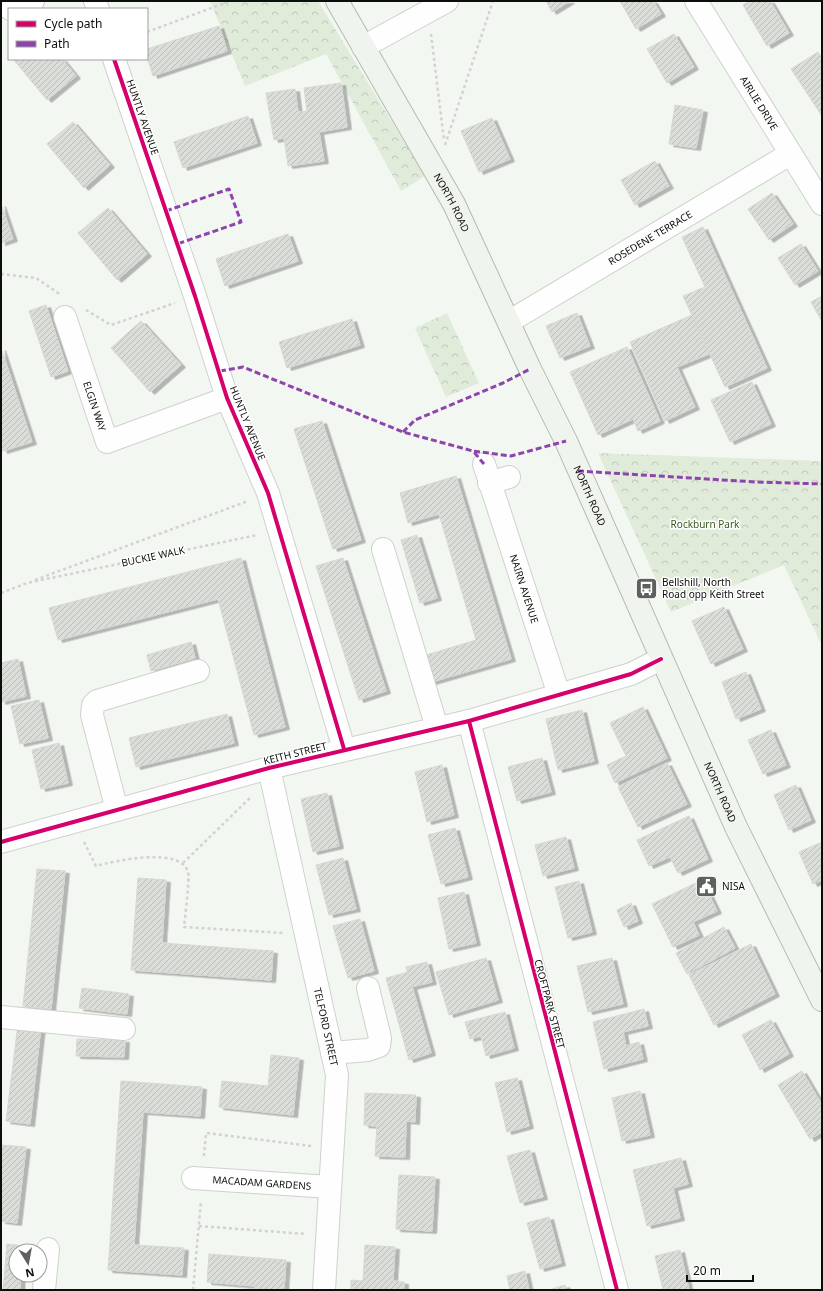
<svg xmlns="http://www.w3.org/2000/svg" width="823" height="1291" font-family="'Noto Sans',sans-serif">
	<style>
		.forest { fill: url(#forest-crowns) }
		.building { fill: url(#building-hatch); stroke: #d5d8d4; filter: url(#shadow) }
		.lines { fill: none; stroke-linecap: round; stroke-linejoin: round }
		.minor-casing { stroke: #cfd1cd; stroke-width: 24 }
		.major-casing { stroke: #b3bbae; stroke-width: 24 }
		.path { stroke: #d1d2d1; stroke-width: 2.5; stroke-dasharray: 3 3; stroke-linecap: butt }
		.minor { stroke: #fdfefd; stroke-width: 22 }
		.major { stroke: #f0f4ee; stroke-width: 22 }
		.quiet { stroke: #8e44ad; stroke-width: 3; stroke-dasharray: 6 3; stroke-linecap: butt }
		.cycleway-casing { stroke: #fff; stroke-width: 6 }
		.cycleway { stroke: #d6006c; stroke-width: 4 }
		.labels { text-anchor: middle; stroke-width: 3; stroke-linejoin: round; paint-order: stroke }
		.street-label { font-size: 10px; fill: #0c0e0b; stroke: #fff }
		.park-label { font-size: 10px; fill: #38591f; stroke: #fff }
		.poi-label { font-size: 10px; fill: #0c0e0b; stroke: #fff; text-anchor: start }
	</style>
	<defs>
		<pattern id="forest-crowns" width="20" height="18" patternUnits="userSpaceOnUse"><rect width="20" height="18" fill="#e0ebda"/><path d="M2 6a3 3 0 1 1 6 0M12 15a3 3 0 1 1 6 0" fill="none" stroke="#bfc8ba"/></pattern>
		<pattern id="building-hatch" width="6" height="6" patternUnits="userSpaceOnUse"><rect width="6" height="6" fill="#dbddd9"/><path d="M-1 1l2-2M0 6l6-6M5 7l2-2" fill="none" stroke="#bbbcb9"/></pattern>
		<filter id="shadow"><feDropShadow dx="4.5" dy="2.5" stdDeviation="0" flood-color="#0004"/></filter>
	</defs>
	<rect width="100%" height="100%" fill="#f3f7f1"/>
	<g class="forest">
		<path d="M210,1H318L425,176L401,191L326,54L245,86Z"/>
		<path d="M447,313L479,383L446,397L415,328Z"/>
		<path d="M598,453L822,461V646L784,565L671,612Z"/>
	</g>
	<g class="building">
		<path d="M546,1H570L552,12Z"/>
		<path d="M620,1H653L661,14L636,29Z"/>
		<path d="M750,1H770L789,33L767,46L743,5Z"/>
		<path d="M219,26L227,51L153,76L147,57V49Z"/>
		<path d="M674,34L694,67L667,83L647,49Z"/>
		<path d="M818,52L822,59V116L791,69Z"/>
		<path d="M13,59H62L76,76L47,100Z"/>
		<path d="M341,83L347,127L319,132L324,161L288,166L284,138L274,140L266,93L295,89L298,112L307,111L304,88Z"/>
		<path d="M675,105L703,110L696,148L669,144Z"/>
		<path d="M248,116L257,143L183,168L174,142Z"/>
		<path d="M492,118L510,159L479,172L461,131Z"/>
		<path d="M73,122L110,165L84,188L47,144Z"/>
		<path d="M655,161L669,186L635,205L621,180Z"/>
		<path d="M772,193L793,224L769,240L748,209Z"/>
		<path d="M1,204L13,239L1,243Z"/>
		<path d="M108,208L147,254L117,280L78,233Z"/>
		<path d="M703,227L767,368L725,387L683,296L705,287L682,237Z"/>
		<path d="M288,234L298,261L225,286L216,259Z"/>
		<path d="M801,244L818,271L795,285L778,258Z"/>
		<path d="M822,296V322L811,302Z"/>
		<path d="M46,305L68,371L51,377L29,311Z"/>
		<path d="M577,313L590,346L560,358L546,326Z"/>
		<path d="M692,315L709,354L677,367L695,407L665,421L630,342Z"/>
		<path d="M352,319L360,345L287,368L279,342Z"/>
		<path d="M141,321L181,365L150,392L111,348Z"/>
		<path d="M627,347L660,421L638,431L633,419L598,435L570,372Z"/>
		<path d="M1,348L32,442L3,451L1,445Z"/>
		<path d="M752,382L771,424L730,442L711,400Z"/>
		<path d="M322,421L361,540L333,549L294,429Z"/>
		<path d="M456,476L511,659L428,683L420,657L476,640L439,514L408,523L400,493Z"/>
		<path d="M417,535L437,598L420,603L401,540Z"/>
		<path d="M241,558L285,727L254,735L218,599L58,640L49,608Z"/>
		<path d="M343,558L386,691L359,700L316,566Z"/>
		<path d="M724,607L743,649L711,664L692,621Z"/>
		<path d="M191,642L195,658L151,671L147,655Z"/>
		<path d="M18,659L26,696L1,702V663Z"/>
		<path d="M746,672L761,709L736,719L722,682Z"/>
		<path d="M39,700L48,738L20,744L11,706Z"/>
		<path d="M643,707L667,758L615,783L607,765L626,756L610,723Z"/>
		<path d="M582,710L594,761L558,770L546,719Z"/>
		<path d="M227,714L234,743L136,767L129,738Z"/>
		<path d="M771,730L786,765L763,774L748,740Z"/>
		<path d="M59,743L68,783L41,789L32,750Z"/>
		<path d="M542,758L551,792L517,801L508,767Z"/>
		<path d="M667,763L687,804L638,827L618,787Z"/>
		<path d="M442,765L454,815L427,822L415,772Z"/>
		<path d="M796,785L811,820L789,830L774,795Z"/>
		<path d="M327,793L339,846L313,852L301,799Z"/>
		<path d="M689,816L708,859L678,873L670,857L649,866L637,840Z"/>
		<path d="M455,828L468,877L441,884L428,835Z"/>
		<path d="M566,837L574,868L543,876L535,845Z"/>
		<path d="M822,842V880L813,884L799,852Z"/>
		<path d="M343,858L356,909L329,915L316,865Z"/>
		<path d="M37,869L65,871L51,1009L23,1006Z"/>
		<path d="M138,878L166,880L162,943L273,951L271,980L131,970Z"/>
		<path d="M702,880L717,911L693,922L699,935L673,947L652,904Z"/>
		<path d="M579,881L592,932L568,938L555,887Z"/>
		<path d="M464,892L476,943L449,949L438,898Z"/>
		<path d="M631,903L638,921L624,927L617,910Z"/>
		<path d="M360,919L374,971L348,978L333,926Z"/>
		<path d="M724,927L735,948L687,974L676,953Z"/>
		<path d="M751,944L775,994L714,1025L689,975Z"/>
		<path d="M486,958L498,1000L449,1015L436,972Z"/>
		<path d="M612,958L623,1004L588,1012L577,966Z"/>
		<path d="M427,962L432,982L411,987L406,967Z"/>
		<path d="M408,972L431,1053L409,1060L386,978Z"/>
		<path d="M82,988L129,994L127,1014L79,1008Z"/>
		<path d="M644,1009L648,1026L623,1032L626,1046L639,1042L643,1059L604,1069L593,1022Z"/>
		<path d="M505,1012L514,1048L486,1056L481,1036L470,1039L465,1022Z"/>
		<path d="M771,1020L789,1054L760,1070L742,1035Z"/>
		<path d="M18,1024L41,1026L30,1124L6,1121Z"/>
		<path d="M77,1039L125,1040L124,1057L76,1056Z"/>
		<path d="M271,1055L299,1058L293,1115L219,1107L222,1081L268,1086Z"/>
		<path d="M802,1071L822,1105V1132L810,1139L778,1085Z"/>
		<path d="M517,1078L529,1126L507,1132L495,1083Z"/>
		<path d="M121,1081L202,1087L200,1116L143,1112L134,1245L184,1248L182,1275L108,1270Z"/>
		<path d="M640,1091L650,1135L622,1141L612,1098Z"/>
		<path d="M365,1093L416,1095L415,1122L406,1121L405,1157L375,1156L377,1126L364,1125Z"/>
		<path d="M1,1145L26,1147L17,1223L1,1221Z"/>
		<path d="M530,1150L543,1197L520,1203L507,1156Z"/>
		<path d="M681,1158L688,1184L673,1188L680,1218L647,1226L633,1170Z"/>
		<path d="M399,1175L435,1177L432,1231L396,1229Z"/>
		<path d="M549,1217L561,1263L540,1269L527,1223Z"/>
		<path d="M7,1244L24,1246V1251H16V1275H21L20,1290H3Z"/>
		<path d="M365,1245L395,1247L393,1281L404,1282V1290H351V1280L363,1281Z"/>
		<path d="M680,1250L689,1290H663L655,1256Z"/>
		<path d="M209,1254L286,1260L284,1290H254L255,1286L207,1282Z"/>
		<path d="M525,1271L529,1290H510L507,1276Z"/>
		<path d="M565,1285L567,1290H549Z"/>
	</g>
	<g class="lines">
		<defs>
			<g id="minor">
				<path d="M95,1L98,9"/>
				<path id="s1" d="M696,1L822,204"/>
				<path d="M10,9L33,1"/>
				<path d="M363,47L447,1"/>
				<path d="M114,59L195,296L227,398L268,493L344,749"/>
				<path id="s2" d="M65,317L107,442L227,398"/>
				<path id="s3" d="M510,321L790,154"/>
				<path id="s4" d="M484,464L559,695"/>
				<path d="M489,483L509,477"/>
				<path d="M383,549L437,728"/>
				<path d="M469,721L617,1290"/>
				<path id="s5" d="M269,768L337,1075L324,1290"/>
				<path d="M117,810L92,715L93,705L97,701L198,671"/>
				<path d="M1,842L269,768L469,721L631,674L661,659"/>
				<path d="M1,1017L124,1029"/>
				<path d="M332,1053L368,1050L379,1046L380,1038L368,988"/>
				<path id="s6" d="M193,1178L330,1187"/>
				<path d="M44,1290L48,1249"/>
			</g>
			<g id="major">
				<path id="s7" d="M337,1L454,204L530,369L566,441L736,827L822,1000"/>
			</g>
		</defs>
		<use href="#minor" class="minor-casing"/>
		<use href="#major" class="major-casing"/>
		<g class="path">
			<path d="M147,32L230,1"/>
			<path d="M431,34L444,140"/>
			<path d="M445,145L493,1"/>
			<path d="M1,274L36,278L61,295"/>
			<path d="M86,310L111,325L175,303"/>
			<path d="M35,580L248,501"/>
			<path d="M1,593L27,583L257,535"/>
			<path d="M84,842L96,866C114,861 180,846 188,872C190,878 185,917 184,927L283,933"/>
			<path d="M183,863L252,796"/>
			<path d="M204,1156L206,1133L311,1146"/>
			<path d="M199,1226L306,1234"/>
			<path d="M193,1290L201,1201"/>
		</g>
		<use href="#minor" class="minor"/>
		<use href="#major" class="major"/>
		<g class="quiet">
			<path d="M166,211L229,189L241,222L177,244"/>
			<path d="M220,371L243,367L403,432L473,451"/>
			<path d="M403,432L415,420L503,383L530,369"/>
			<path d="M484,464L473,451L511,456L566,441"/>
			<path d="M578,471L756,482L822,484"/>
		</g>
		<defs>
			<g id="cycleway">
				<path d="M114,59L195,296L227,398L268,493L344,749"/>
				<path d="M469,721L617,1290"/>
				<path d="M1,842L269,768L469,721L631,674L661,659"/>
			</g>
		</defs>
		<use href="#cycleway" class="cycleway-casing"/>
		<use href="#cycleway" class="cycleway"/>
	</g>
	<defs>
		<symbol id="bus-square" viewBox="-11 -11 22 22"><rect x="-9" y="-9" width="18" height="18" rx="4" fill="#5d605c" stroke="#fff"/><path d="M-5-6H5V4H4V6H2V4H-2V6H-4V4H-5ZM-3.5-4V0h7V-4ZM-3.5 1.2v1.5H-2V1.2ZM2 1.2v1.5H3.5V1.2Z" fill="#fff"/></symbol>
		<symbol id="civic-square" viewBox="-11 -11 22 22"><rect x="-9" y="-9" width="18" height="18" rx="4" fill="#5d605c" stroke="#fff"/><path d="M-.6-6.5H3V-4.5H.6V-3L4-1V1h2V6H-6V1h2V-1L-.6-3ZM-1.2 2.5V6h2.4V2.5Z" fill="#fff"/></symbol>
	</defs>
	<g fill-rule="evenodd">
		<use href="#bus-square" x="634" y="576" width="25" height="25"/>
		<use href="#civic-square" x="694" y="874" width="25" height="25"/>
	</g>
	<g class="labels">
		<g class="street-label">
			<text dy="4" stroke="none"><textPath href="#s1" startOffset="120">AIRLIE DRIVE</textPath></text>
			<text transform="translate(143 117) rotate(71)" y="4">HUNTLY AVENUE</text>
			<text dy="4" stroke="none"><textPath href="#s7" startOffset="232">NORTH ROAD</textPath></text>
			<text dy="4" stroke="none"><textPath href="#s3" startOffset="163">ROSEDENE TERRACE</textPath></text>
			<text dy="4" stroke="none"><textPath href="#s2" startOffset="94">ELGIN WAY</textPath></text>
			<text transform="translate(248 423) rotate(68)" y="4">HUNTLY AVENUE</text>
			<text dy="4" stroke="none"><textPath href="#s7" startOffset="556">NORTH ROAD</textPath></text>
			<text transform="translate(153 556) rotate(-12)" y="4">BUCKIE WALK</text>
			<text dy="4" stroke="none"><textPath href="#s4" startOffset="131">NAIRN AVENUE</textPath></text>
			<text transform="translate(295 753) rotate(-14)" y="4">KEITH STREET</text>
			<text dy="4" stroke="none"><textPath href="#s7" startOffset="880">NORTH ROAD</textPath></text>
			<text transform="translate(550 1004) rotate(75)" y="4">CROFTPARK STREET</text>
			<text dy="4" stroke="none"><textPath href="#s5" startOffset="265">TELFORD STREET</textPath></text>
			<text dy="4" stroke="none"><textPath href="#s6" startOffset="69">MACADAM GARDENS</textPath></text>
		</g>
		<g class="park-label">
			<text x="705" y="528">Rockburn Park</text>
		</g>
		<g class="poi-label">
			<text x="662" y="586">Bellshill, North<tspan x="662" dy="12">Road opp Keith Street</tspan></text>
			<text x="722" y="890">NISA</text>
		</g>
	</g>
	<rect width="823" height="1291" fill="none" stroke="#0c0e0b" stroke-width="4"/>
	<rect x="8" y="8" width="140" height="52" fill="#ffffff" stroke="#9e9f9d"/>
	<rect x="16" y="21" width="20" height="6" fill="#d6006c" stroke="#9e9f9d"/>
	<text x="44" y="28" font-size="12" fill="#0c0e0b">Cycle path</text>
	<rect x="16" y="41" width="20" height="6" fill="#8e44ad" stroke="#9e9f9d"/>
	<text x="44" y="48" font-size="12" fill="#0c0e0b">Path</text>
	<g transform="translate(28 1263) rotate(169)"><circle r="19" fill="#ffffff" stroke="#9e9f9d"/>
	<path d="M0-3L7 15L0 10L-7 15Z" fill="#5d605c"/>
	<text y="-6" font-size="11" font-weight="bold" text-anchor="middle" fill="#0c0e0b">N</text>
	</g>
	<path d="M687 1275v6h66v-6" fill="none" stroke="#0c0e0b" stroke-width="2"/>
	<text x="693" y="1275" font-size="12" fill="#0c0e0b" stroke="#ffffff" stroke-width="3" paint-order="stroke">20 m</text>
</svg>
